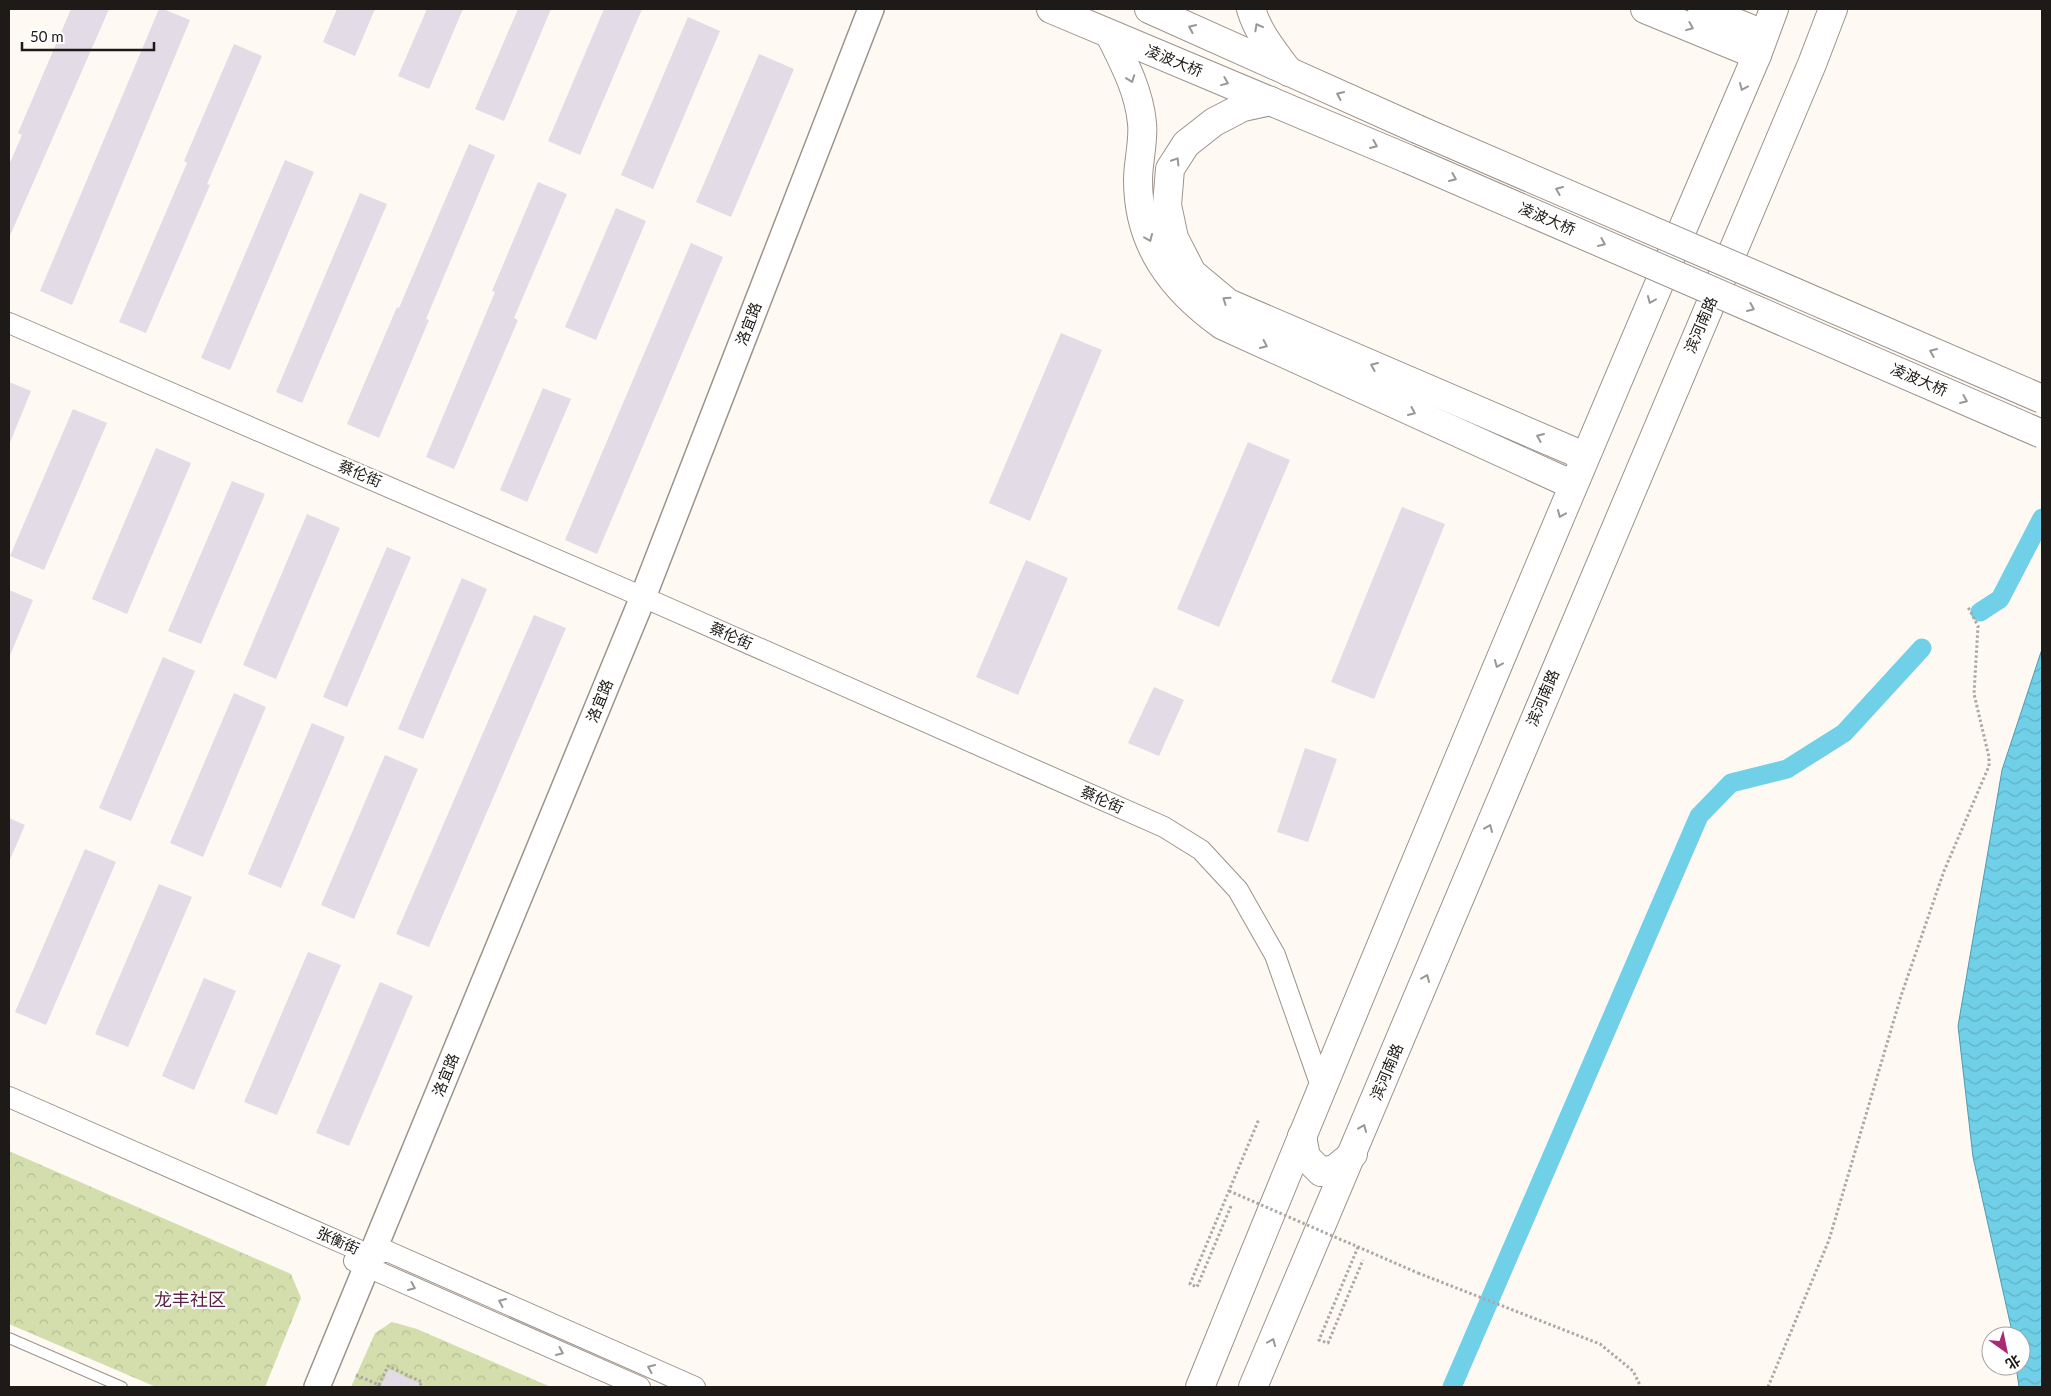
<svg xmlns="http://www.w3.org/2000/svg" width="2051" height="1396" font-family="Lato,'Noto Sans SC',sans-serif">
	<style>
		.forest { fill: url(#forest-crowns) }
		.water { fill: url(#water-waves); stroke: #5799a9 }
		.lines { fill: none; stroke-linecap: round; stroke-linejoin: round }
		.canal { stroke: #6fd0e8; stroke-width: 19 }
		.building { fill: #e3dbe5 }
		.service-casing { stroke: #9c938b; stroke-width: 12 }
		.minor-casing { stroke: #9c938b; stroke-width: 22 }
		.tertiary-casing { stroke: #9c938b; stroke-width: 28 }
		.trunk-casing { stroke: #9c938b; stroke-width: 30 }
		.path { stroke: #ada8a3; stroke-width: 3; stroke-dasharray: 2.5 2.5; stroke-linecap: butt }
		.service { stroke: #fff; stroke-width: 10 }
		.minor { stroke: #fff; stroke-width: 20 }
		.tertiary { stroke: #fff; stroke-width: 25 }
		.trunk { stroke: #fff; stroke-width: 28 }
		.trunk-bridge-casing { stroke: #9c938b; stroke-width: 30; stroke-linecap: butt }
		.path-bridge { stroke: #ada8a3; stroke-width: 3; stroke-dasharray: 2.5 2.5; stroke-linecap: butt }
		.trunk-bridge { stroke: #fff; stroke-width: 28 }
		.oneway { stroke: #9a9897 }
		.labels { text-anchor: middle; stroke-width: 4.5; stroke-linejoin: round; paint-order: stroke }
		.street-label { font-size: 15px; fill: #1e1a17; stroke: #fff }
		.quarter-label { font-size: 18px; fill: #5c1e41; stroke: #fff }
	</style>
	<defs>
		<pattern id="forest-crowns" width="20" height="18" patternUnits="userSpaceOnUse" patternTransform="scale(1.25)"><rect width="20" height="18" fill="#d3deac"/><path d="M2 6a3 3 0 1 1 6 0M12 15a3 3 0 1 1 6 0" fill="none" stroke="#b5be93"/></pattern>
		<pattern id="water-waves" width="16" height="10" patternUnits="userSpaceOnUse" patternTransform="scale(1.25)"><rect width="16" height="10" fill="#6fd0e8"/><path d="M0 5q4-4 8 0t8 0" fill="none" stroke="#60b2c6"/></pattern>
	</defs>
	<rect width="100%" height="100%" fill="#fff9f4"/>
	<g class="forest">
		<path d="M9,1151L291,1274L301,1298L265,1387H156L9,1324Z"/>
		<path d="M392,1322L417,1329L551,1387H351L375,1333Z"/>
	</g>
	<path class="water" d="M2042,649V1387H2019L2016,1366H2021V1336H2013L1973,1157L1958,1026L2002,770Z"/>
	<g class="lines">
		<g class="canal">
			<path d="M1980,612L2000,599L2042,518"/>
			<path d="M1452,1387L1699,816L1731,783L1787,769L1844,733L1922,648"/>
		</g>
	</g>
	<g class="building">
		<path d="M71,9H109L9,238V165L22,135L18,133Z"/>
		<path d="M159,9H163L190,20L72,305L40,291Z"/>
		<path d="M337,9H375L355,56L323,42Z"/>
		<path d="M427,9H463L429,89L398,76Z"/>
		<path d="M518,9H551L504,121L475,109Z"/>
		<path d="M604,9H642L580,155L548,141Z"/>
		<path d="M688,17L720,31L653,189L621,175Z"/>
		<path d="M234,44L262,56L207,184L210,185L146,333L119,322L187,163L184,161Z"/>
		<path d="M759,54L794,69L731,217L696,202Z"/>
		<path d="M469,144L495,155L426,319L429,320L379,438L347,424L397,307L399,308Z"/>
		<path d="M285,160L314,172L230,370L201,358Z"/>
		<path d="M538,182L567,194L514,318L518,320L454,469L426,457L495,292L492,291Z"/>
		<path d="M360,193L387,204L302,403L276,392Z"/>
		<path d="M616,208L646,221L596,340L565,327Z"/>
		<path d="M691,243L723,257L597,554L565,540Z"/>
		<path d="M1061,333L1102,350L1030,521L989,503Z"/>
		<path d="M9,382L31,391L9,445Z"/>
		<path d="M543,388L571,399L527,502L500,490Z"/>
		<path d="M73,409L107,423L44,570L10,556Z"/>
		<path d="M1248,442L1290,460L1219,627L1177,609Z"/>
		<path d="M156,448L191,463L127,614L92,599Z"/>
		<path d="M232,481L265,494L201,644L168,631Z"/>
		<path d="M1402,507L1445,524L1374,699L1331,682Z"/>
		<path d="M307,514L340,528L276,679L243,665Z"/>
		<path d="M387,547L411,557L347,707L323,697Z"/>
		<path d="M1026,560L1068,578L1018,695L976,677Z"/>
		<path d="M462,578L487,589L423,739L398,729Z"/>
		<path d="M9,590L33,600L9,658Z"/>
		<path d="M534,615L566,628L429,947L396,934Z"/>
		<path d="M163,657L195,671L131,821L99,808Z"/>
		<path d="M1154,687L1184,700L1159,756L1128,743Z"/>
		<path d="M234,693L266,707L203,857L170,843Z"/>
		<path d="M312,723L345,737L281,888L248,874Z"/>
		<path d="M1305,748L1337,759L1308,842L1277,832Z"/>
		<path d="M385,755L418,769L354,919L321,905Z"/>
		<path d="M9,818L25,825L9,862Z"/>
		<path d="M85,849L116,862L46,1025L15,1012Z"/>
		<path d="M159,884L192,897L128,1047L95,1034Z"/>
		<path d="M308,952L341,965L277,1115L244,1102Z"/>
		<path d="M204,978L236,991L194,1090L162,1076Z"/>
		<path d="M380,982L413,996L349,1146L316,1133Z"/>
		<path d="M389,1369L427,1387H380Z"/>
	</g>
	<g class="lines">
		<defs>
			<path id="service" d="M9,1338L122,1387"/>
			<g id="minor">
				<path d="M9,323L643,597L1164,827L1201,850L1238,890L1275,955L1322,1089"/>
				<path d="M9,1097L372,1256L387,1251L695,1387"/>
				<path d="M354,1261L640,1387"/>
			</g>
			<path id="tertiary" d="M317,1387L643,597L871,9"/>
			<g id="trunk">
				<path d="M1051,9L1408,159"/>
				<path d="M1149,9L1417,129"/>
				<path d="M1251,9C1258,33 1274,52 1289,72"/>
				<path d="M1645,9L1757,55"/>
				<path d="M1702,9L1763,34"/>
				<path d="M1110,35C1124,63 1139,91 1142,123C1144,141 1138,162 1138,180C1138,245 1172,289 1222,325L1573,485"/>
				<path d="M1271,101L1243,107L1214,122L1186,144L1170,169L1167,205L1174,238L1192,273L1228,303L1584,456"/>
				<path d="M1302,1136L1306,1157L1321,1172L1335,1169L1353,1154"/>
				<path d="M1200,1387C1381,941 1567,497 1757,55L1774,9"/>
				<path d="M1253,1387L1812,64L1833,9"/>
			</g>
		</defs>
		<use href="#service" class="service-casing"/>
		<use href="#minor" class="minor-casing"/>
		<use href="#tertiary" class="tertiary-casing"/>
		<use href="#trunk" class="trunk-casing"/>
		<g class="path">
			<path d="M1231,1206L1197,1287L1190,1284L1259,1119"/>
			<path d="M1358,1247L1319,1340L1328,1343L1363,1260"/>
			<path d="M1418,1273L1600,1344L1633,1371L1641,1387"/>
			<path d="M356,1375L379,1385L378,1387"/>
			<path d="M379,1385L388,1366L422,1382L419,1387"/>
			<path d="M1768,1387L1829,1240L1901,996L1944,871L1989,766V757L1974,694L1978,626L1968,607"/>
		</g>
		<use href="#service" class="service"/>
		<use href="#minor" class="minor"/>
		<use href="#tertiary" class="tertiary"/>
		<use href="#trunk" class="trunk"/>
		<defs>
			<g id="trunk-bridge">
				<path d="M1417,129L2042,399"/>
				<path d="M1408,159L2042,434"/>
			</g>
		</defs>
		<use href="#trunk-bridge" class="trunk-bridge-casing"/>
		<path class="path-bridge" d="M1229,1191L1418,1273"/>
		<use href="#trunk-bridge" class="trunk-bridge"/>
	</g>
	<defs><path id="oneway-chevron" d="M-2-3.5L2.5 0L-2 3.5" fill="none" stroke-width="1.6" stroke-linecap="round" stroke-linejoin="round" transform="scale(1.25)"/></defs>
	<g class="oneway">
		<use href="#oneway-chevron" transform="translate(1258 27) rotate(-119)"/>
		<use href="#oneway-chevron" transform="translate(1690 27) rotate(22)"/>
		<use href="#oneway-chevron" transform="translate(1192 28) rotate(-156)"/>
		<use href="#oneway-chevron" transform="translate(1131 79) rotate(70)"/>
		<use href="#oneway-chevron" transform="translate(1225 82) rotate(22)"/>
		<use href="#oneway-chevron" transform="translate(1743 87) rotate(113)"/>
		<use href="#oneway-chevron" transform="translate(1340 95) rotate(-156)"/>
		<use href="#oneway-chevron" transform="translate(1374 145) rotate(23)"/>
		<use href="#oneway-chevron" transform="translate(1176 161) rotate(-58)"/>
		<use href="#oneway-chevron" transform="translate(1453 178) rotate(23)"/>
		<use href="#oneway-chevron" transform="translate(1559 190) rotate(-157)"/>
		<use href="#oneway-chevron" transform="translate(1149 238) rotate(67)"/>
		<use href="#oneway-chevron" transform="translate(1602 243) rotate(23)"/>
		<use href="#oneway-chevron" transform="translate(1226 300) rotate(-145)"/>
		<use href="#oneway-chevron" transform="translate(1651 300) rotate(113)"/>
		<use href="#oneway-chevron" transform="translate(1751 308) rotate(23)"/>
		<use href="#oneway-chevron" transform="translate(1264 345) rotate(25)"/>
		<use href="#oneway-chevron" transform="translate(1933 352) rotate(-157)"/>
		<use href="#oneway-chevron" transform="translate(1374 366) rotate(-157)"/>
		<use href="#oneway-chevron" transform="translate(1964 400) rotate(23)"/>
		<use href="#oneway-chevron" transform="translate(1412 412) rotate(24)"/>
		<use href="#oneway-chevron" transform="translate(1540 437) rotate(-157)"/>
		<use href="#oneway-chevron" transform="translate(1561 514) rotate(113)"/>
		<use href="#oneway-chevron" transform="translate(1498 664) rotate(113)"/>
		<use href="#oneway-chevron" transform="translate(1489 828) rotate(-67)"/>
		<use href="#oneway-chevron" transform="translate(1426 978) rotate(-67)"/>
		<use href="#oneway-chevron" transform="translate(1363 1128) rotate(-67)"/>
		<use href="#oneway-chevron" transform="translate(412 1287) rotate(24)"/>
		<use href="#oneway-chevron" transform="translate(502 1302) rotate(-156)"/>
		<use href="#oneway-chevron" transform="translate(1272 1342) rotate(-67)"/>
		<use href="#oneway-chevron" transform="translate(560 1352) rotate(24)"/>
		<use href="#oneway-chevron" transform="translate(651 1368) rotate(-156)"/>
	</g>
	<g class="labels">
		<g class="street-label">
			<text transform="translate(1174 61) rotate(22)" y="5">凌波大桥</text>
			<text transform="translate(1547 219) rotate(23)" y="5">凌波大桥</text>
			<text transform="translate(749 324) rotate(-69)" y="5">洛宜路</text>
			<text transform="translate(1701 325) rotate(-67)" y="5">滨河南路</text>
			<text transform="translate(1919 380) rotate(23)" y="5">凌波大桥</text>
			<text transform="translate(360 474) rotate(23)" y="5">蔡伦街</text>
			<text transform="translate(731 636) rotate(24)" y="5">蔡伦街</text>
			<text transform="translate(1543 698) rotate(-67)" y="5">滨河南路</text>
			<text transform="translate(600 701) rotate(-68)" y="5">洛宜路</text>
			<text transform="translate(1102 800) rotate(24)" y="5">蔡伦街</text>
			<text transform="translate(1387 1072) rotate(-67)" y="5">滨河南路</text>
			<text transform="translate(446 1075) rotate(-68)" y="5">洛宜路</text>
			<text transform="translate(338 1241) rotate(24)" y="5">张衡街</text>
		</g>
		<g class="quarter-label">
			<text x="190" y="1306">龙丰社区</text>
		</g>
	</g>
	<rect width="2051" height="1396" fill="none" stroke="#1e1a17" stroke-width="20"/>
	<g transform="translate(2006 1351) rotate(147)"><circle r="24" fill="#ffffff" stroke="#a5a3a2"/>
	<path d="M0-4L9 19L0 12L-9 19Z" fill="#aa2975"/>
	<text y="-8" font-size="14" font-weight="bold" text-anchor="middle" fill="#1e1a17">北</text>
	</g>
	<path d="M22 42v8h132v-8" fill="none" stroke="#1e1a17" stroke-width="2.5"/>
	<text x="30" y="42" font-size="15" fill="#1e1a17" stroke="#ffffff" stroke-width="4" paint-order="stroke">50 m</text>
</svg>
